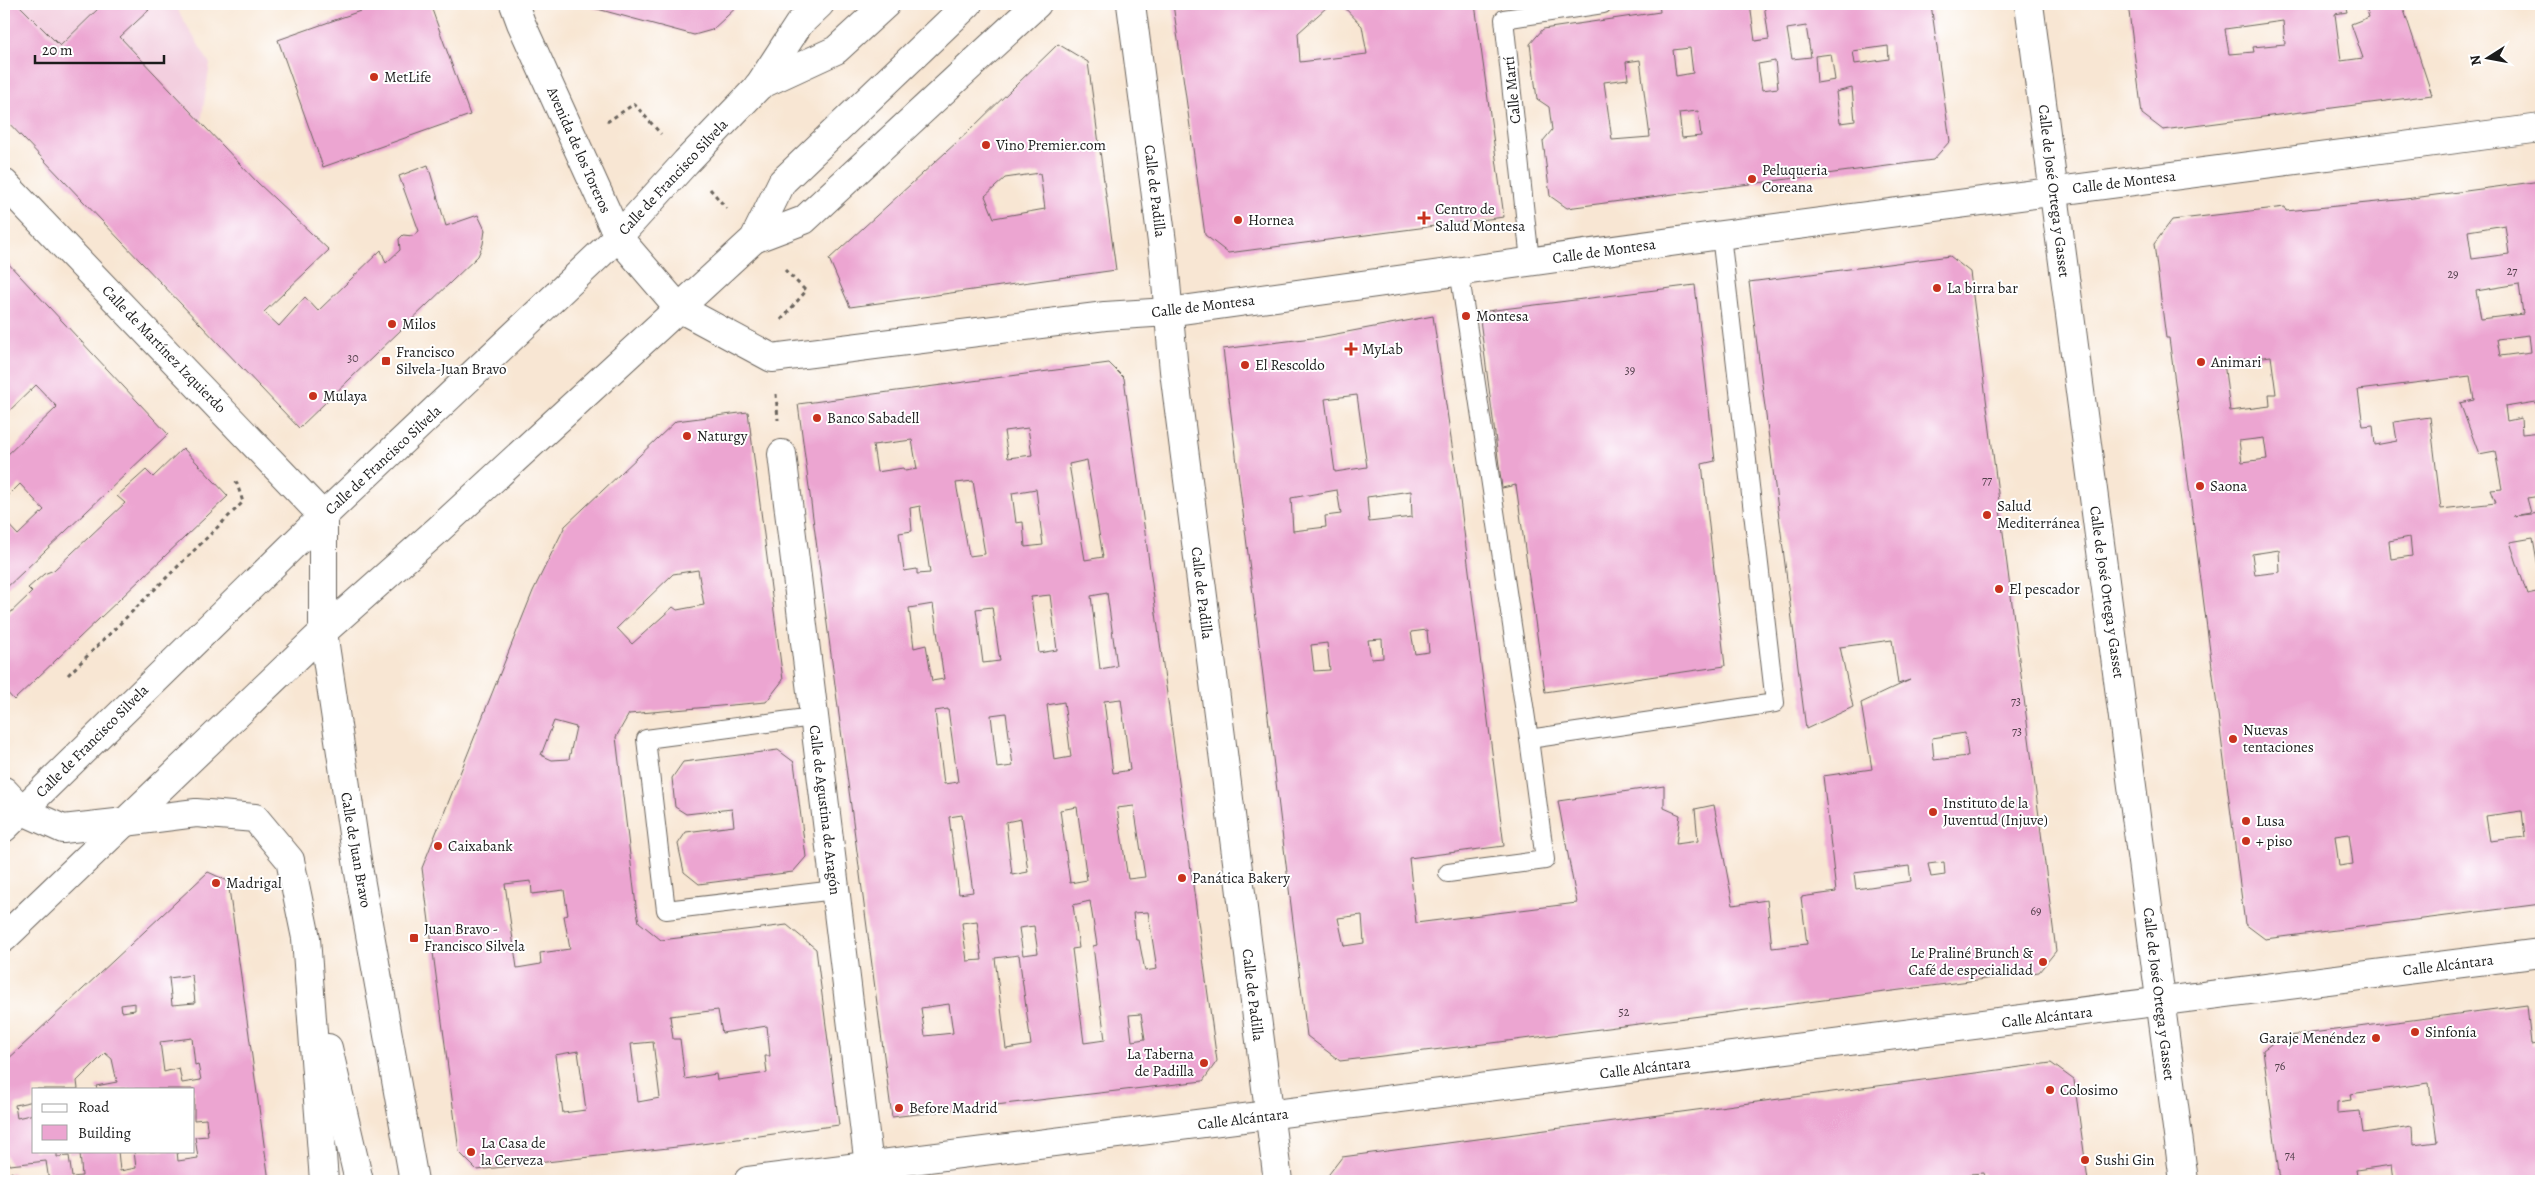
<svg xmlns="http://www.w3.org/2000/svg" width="2545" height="1185" font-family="Alegreya,serif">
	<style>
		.built { fill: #f3cfdf }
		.building { fill: #eca5d1; fill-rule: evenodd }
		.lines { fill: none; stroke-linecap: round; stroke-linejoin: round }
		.service-casing { stroke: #69635c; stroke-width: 20 }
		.minor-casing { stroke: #69635c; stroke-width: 30 }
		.tertiary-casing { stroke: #69635c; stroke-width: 30 }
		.secondary-casing { stroke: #69635c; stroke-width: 30 }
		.primary-casing { stroke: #69635c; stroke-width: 30 }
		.path { stroke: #69635c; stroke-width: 3; stroke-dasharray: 4 4; stroke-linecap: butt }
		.service { stroke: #fff; stroke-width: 18 }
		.minor { stroke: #fff; stroke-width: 28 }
		.tertiary { stroke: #fff; stroke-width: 28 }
		.secondary { stroke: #fff; stroke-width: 28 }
		.primary { stroke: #fff; stroke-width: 28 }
		.poi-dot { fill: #c8321e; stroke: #fff; stroke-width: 2 }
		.labels { text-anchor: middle; stroke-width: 4; stroke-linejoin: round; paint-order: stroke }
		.number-label { font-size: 12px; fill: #503e49 }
		.poi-label { font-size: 15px; fill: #1c1c1c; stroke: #fff; text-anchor: start }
		.street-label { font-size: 15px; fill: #1c1c1c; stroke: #fff }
	</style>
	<rect width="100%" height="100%" fill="#fff"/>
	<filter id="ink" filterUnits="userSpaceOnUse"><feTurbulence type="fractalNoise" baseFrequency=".02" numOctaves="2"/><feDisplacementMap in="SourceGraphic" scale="10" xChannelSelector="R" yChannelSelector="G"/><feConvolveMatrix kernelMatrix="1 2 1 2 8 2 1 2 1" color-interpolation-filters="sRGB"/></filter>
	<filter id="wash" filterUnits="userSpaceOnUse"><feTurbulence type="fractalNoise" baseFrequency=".0096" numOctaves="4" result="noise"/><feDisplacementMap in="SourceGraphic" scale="20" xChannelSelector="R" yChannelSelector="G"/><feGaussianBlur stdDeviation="1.12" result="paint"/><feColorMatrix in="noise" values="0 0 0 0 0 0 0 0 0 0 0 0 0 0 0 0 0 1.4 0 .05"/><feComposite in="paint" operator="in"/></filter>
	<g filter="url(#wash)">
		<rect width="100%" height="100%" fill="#f8e6d3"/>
		<path class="built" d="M4,4H174L210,64L201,122L120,37L18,132L4,118Z"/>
		<g id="blocks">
			<g class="building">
				<path d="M4,4H18L60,46L103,4H142L149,10L120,37L258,183L329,250L264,312L279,326L305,297L318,311L381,250L386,263L400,250L399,239L403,235L413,236L419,231L399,176L428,165L446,226L478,215L485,230L483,244L478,256L299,428L4,118Z"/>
				<path d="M380,4H430L470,115L323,167L278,40Z"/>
				<path d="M586,4H740L712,30L694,35L590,7Z"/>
				<path d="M1173,4H1324L1327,7L1298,33L1300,62L1367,54L1362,26L1341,4H1475L1504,217L1228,253L1205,235Z"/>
				<path d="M1659,4H1684V7L1707,4H1750L1755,41L1769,39L1764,4H1785V7L1803,4H1931L1950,141L1933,160L1567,208L1550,196L1543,141L1552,130L1549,107L1537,99L1530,44L1543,29L1660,12ZM1806,26L1811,57L1792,59L1787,29ZM1888,46L1889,59L1855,64L1853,51ZM1690,48L1693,73L1676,76L1673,50ZM1831,54L1835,80L1817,83L1815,56ZM1640,60L1650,137L1612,140L1604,82L1628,79L1626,62ZM1775,61L1778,88L1762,90L1758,64ZM1852,88L1855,121L1840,123L1836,92ZM1698,111L1701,136L1682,138L1679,113Z"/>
				<path d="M2128,4H2345L2347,12L2335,14L2341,61L2363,58L2351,24L2369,17L2365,4H2402L2432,95L2163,130L2142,114ZM2283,21L2285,44L2253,47L2254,52L2229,54L2225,29Z"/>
				<path d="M1058,44L1088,62L1116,270L850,307L829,259L969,131ZM1040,173L1045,209L994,218L985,196L1005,178Z"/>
				<path d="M2541,181V422L2536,402L2505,407L2507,421L2521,418L2522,434L2541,432V496L2527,498L2531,513L2513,516L2541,513V584L2533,538L2510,542L2527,594L2541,591V619L2536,620L2539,632H2541V904L2265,939L2245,924L2184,449L2169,338H2166L2154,244L2172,220L2285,207L2286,211L2398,200ZM2505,225L2509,254L2472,259L2468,231ZM2519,284L2523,314L2481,319L2476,291ZM2529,335L2531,352L2500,356L2497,339ZM2271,356L2276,394H2269L2270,406L2230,411L2224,362ZM2470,376L2474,400L2460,403L2479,454L2495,451L2502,489L2491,490L2496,503L2441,509L2430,417L2394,422L2397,441L2375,445L2373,425L2363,426L2358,390ZM2264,438L2267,459L2242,462L2239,441ZM2410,537L2412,556L2391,559L2389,541ZM2279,550L2280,572L2255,575L2252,554ZM2522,811L2525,837L2490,841L2486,816ZM2349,834L2353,864L2339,866L2335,836Z"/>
				<path d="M1950,256L1970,272L2056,951L2039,972L1492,1043L1340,1061L1307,1036L1223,349L1320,337L1433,316L1460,500L1504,846L1409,858L1416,923L1577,903L1558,801L1664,786V808L1680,815L1676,844L1698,841L1695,809L1714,805L1733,905L1767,900L1772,948L1807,944L1801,897L1836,892L1823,776L1872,769L1861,703L1910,680L1898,684L1892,640L1840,647L1853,707L1806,729L1749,282ZM1357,395L1367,467L1335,472L1325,399ZM1337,490L1341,514L1325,516L1326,527L1293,531L1291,498ZM1411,491L1412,517L1369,522L1367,497ZM1427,630L1429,652L1415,654L1411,632ZM1382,639L1383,658L1371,659L1368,640ZM1327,643L1330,670L1314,671L1311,645ZM1965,733L1968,756L1934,760L1932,738ZM1944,862L1945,875L1931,877L1928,864ZM1909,866L1911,881L1856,889L1854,873ZM1362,915L1364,943L1344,946L1338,918Z"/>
				<path d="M4,259L168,434L4,590V520L18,535L44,510L20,484L4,500V458L57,407L36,385L7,413L4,409Z"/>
				<path d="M1695,285L1715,461L1702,464L1725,666L1545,692L1516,485L1502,488L1479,312Z"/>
				<path d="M1109,363L1124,378L1217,1061L1203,1081L892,1117L798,404ZM1028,428L1032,455L1008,458L1004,431ZM912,440L917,469L905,471L903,468L877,472L873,445ZM1087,460L1103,557L1085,560L1069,464ZM973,481L985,554L969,556L956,483ZM1036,489L1043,545L1025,547L1023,522L1016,523L1012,493ZM920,506L930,573L917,574V569L904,571L899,533L912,531L910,508ZM1107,593L1117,666L1100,669L1091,596ZM1050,595L1057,650L1039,653L1031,597ZM933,604L944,679L932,681L926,645L914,648L909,608ZM992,607L1000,661L983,663L976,609ZM1121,699L1130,770L1113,773L1104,701ZM1064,702L1071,757L1054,760L1047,705ZM948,709L958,782L944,784L935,711ZM1006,713L1013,766L997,768L991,715ZM1134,806L1145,877L1128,879L1117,808ZM1077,807L1087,880L1070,883L1060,810ZM962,815L973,892L959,894L949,817ZM1021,819L1028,872L1012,875L1006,822ZM1090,901L1097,945L1093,946L1105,1040L1084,1043L1072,949L1079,948L1073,905ZM1148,912L1157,969L1145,971L1139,940H1136L1133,913ZM977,921L982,960L967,961L962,923ZM1034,926L1038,953L1023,955L1019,928ZM1019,955L1031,1045L1006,1049L995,958ZM949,1004L953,1033L925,1036L921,1008ZM1141,1014L1145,1039L1132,1041L1129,1015Z"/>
				<path d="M748,412L783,680L766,702L629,714L616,737L636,906L639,922L661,940L787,925L816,949L839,1125L694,1145L477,1170L459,1152L422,868L533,591L565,526L676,421ZM698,570L704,605L677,610L673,607L632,644L617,628L673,574ZM554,721L576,727L569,759L552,760L541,755ZM531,881L532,894L564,890L568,915L564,916L570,949L540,953L541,964L517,968L505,884ZM718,1010L722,1033L767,1026L770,1056H765L767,1073L717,1080L716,1074L685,1079L680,1039H673L670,1016ZM653,1042L660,1098L638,1102L631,1044ZM578,1051L586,1110L563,1113L555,1055Z"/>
				<path d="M183,448L228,496L14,700L4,689V619L32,592L28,588L44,574L54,570L125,503L117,496L146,470L153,477Z"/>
				<path d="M778,750L794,762L806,857L793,872L699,884L684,872L678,844L686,832L734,826L732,809L686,814L675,807L672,778L683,762Z"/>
				<path d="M208,872L228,881L269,1181H49L46,1161L10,1165L4,1151V1063ZM192,975L195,1003L172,1005L169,978ZM135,1003V1010L122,1012L121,1005ZM192,1038L195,1065L198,1064L201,1080L182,1083L179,1068L164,1072L160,1042ZM105,1053L112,1059L117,1082L96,1086L97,1089H194V1120L206,1119L208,1136L195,1137L198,1158L178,1161L177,1151H134L136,1168L120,1171L118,1151H69V1154L80,1153L82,1176L72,1177L69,1156L57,1157V1151H34V1114L17,1118L15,1105L34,1101V1089H78L77,1081Z"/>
				<path d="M2527,1005L2531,1045L2541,1043V1181H2394L2392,1165L2356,1170L2358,1181H2280L2263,1050L2281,1037ZM2429,1083L2437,1142L2413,1145L2412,1126L2363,1133L2360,1111L2337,1113V1102L2351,1100L2350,1094Z"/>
				<path d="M2051,1063L2074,1080L2088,1181H1986L1984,1173L1969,1174L1970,1181H1326V1178L1342,1157Z"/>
				<path d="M12,1172L16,1181H4V1177Z"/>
				<path d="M1211,1177L1217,1181H1183V1180Z"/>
			</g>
		</g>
	</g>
	<g filter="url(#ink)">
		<use href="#blocks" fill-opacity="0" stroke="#69635c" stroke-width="1"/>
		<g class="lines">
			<defs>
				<g id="service">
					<path d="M1530,261L1504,19L1603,4"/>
					<path d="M1459,270L1529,739L1775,703L1721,235"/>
					<path d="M813,717L646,739L666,910L835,890"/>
					<path d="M1448,873L1545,860L1529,739"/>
				</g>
				<g id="minor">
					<path d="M1131,4L1163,250L1174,371L1278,1181"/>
					<path d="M679,308L772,358L1105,316L1168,312L1721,235L2541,128"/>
					<path d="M782,454L869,1166"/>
					<path d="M748,1181L2541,953"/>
				</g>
				<g id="tertiary">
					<path d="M514,4L521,23L618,237L679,308"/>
					<path d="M2029,4L2184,1181"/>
					<path d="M4,183L323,516V632"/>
					<path d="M4,791L23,811L63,829L125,822"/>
				</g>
				<g id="secondary">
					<path d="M323,632L358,867L414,1181"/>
					<path d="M125,822L196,813L255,818L290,860L306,938L324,1181"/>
					<path d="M328,1048L359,1181"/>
				</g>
				<g id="primary">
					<path d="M758,86L836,50L886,4"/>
					<path d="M754,239L804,220L1037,4"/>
					<path d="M4,828L323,516L618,237L686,162L758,87L799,24L820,4"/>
					<path d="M4,938L323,632L439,529L754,239L782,182L968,4"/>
				</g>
			</defs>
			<use href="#service" class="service-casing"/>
			<use href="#minor" class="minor-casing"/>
			<use href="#tertiary" class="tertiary-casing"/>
			<use href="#secondary" class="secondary-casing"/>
			<use href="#primary" class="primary-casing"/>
			<g class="path">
				<path d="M607,122L634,104L661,134"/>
				<path d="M710,189L727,209"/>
				<path d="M781,320L806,291L783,268"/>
				<path d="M776,394L778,420"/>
				<path d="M68,675L243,502L236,481"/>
			</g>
			<use href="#service" class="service"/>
			<use href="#minor" class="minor"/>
			<use href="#tertiary" class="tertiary"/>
			<use href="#secondary" class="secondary"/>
			<use href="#primary" class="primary"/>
		</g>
	</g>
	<g class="poi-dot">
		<circle cx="374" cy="77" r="5"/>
		<circle cx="986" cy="145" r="5"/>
		<circle cx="1752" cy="179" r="5"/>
		<path d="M1421.5 210.5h5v5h5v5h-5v5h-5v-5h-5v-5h5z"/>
		<circle cx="1238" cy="220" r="5"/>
		<circle cx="1937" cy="288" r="5"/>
		<circle cx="1466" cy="316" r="5"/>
		<circle cx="392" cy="324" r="5"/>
		<path d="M1348.5 341.5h5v5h5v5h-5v5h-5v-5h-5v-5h5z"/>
		<rect x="381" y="356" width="10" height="10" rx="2.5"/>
		<circle cx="2201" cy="362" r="5"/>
		<circle cx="1245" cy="365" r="5"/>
		<circle cx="313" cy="396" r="5"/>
		<circle cx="817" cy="418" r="5"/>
		<circle cx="687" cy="436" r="5"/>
		<circle cx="2200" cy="486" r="5"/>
		<circle cx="1987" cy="515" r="5"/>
		<circle cx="1999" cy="589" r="5"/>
		<circle cx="2233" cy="739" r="5"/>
		<circle cx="1933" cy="812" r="5"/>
		<circle cx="2246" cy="821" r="5"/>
		<circle cx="2246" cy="841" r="5"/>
		<circle cx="438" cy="846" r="5"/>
		<circle cx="1182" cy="878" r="5"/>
		<circle cx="216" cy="883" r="5"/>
		<rect x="409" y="933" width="10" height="10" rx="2.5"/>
		<circle cx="2043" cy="962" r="5"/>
		<circle cx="2415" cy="1032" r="5"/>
		<circle cx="2376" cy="1038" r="5"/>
		<circle cx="1204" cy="1063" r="5"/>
		<circle cx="2050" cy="1090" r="5"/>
		<circle cx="899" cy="1108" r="5"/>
		<circle cx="471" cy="1152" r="5"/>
		<circle cx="2085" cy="1160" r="5"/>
	</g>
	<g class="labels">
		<g class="number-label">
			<text x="2512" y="275">27</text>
			<text x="2453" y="278">29</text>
			<text x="353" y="362">30</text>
			<text x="1630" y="374">39</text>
			<text x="1987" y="484">77</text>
			<text x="2016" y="705">73</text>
			<text x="2017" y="735">73</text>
			<text x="2036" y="915">69</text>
			<text x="1624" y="1016">52</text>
			<text x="2280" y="1070">76</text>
			<text x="2290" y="1159">74</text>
		</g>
		<g class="poi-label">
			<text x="384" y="82">MetLife</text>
			<text x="996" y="150">Vino Premier.com</text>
			<text x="1762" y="175">Peluqueria<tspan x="1762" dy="17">Coreana</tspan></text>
			<text x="1435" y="214">Centro de<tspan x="1435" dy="17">Salud Montesa</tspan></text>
			<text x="1248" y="225">Hornea</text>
			<text x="1947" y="293">La birra bar</text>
			<text x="1476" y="321">Montesa</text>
			<text x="402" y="329">Milos</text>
			<text x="1362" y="354">MyLab</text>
			<text x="396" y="357">Francisco<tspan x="396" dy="17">Silvela-Juan Bravo</tspan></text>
			<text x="2211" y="367">Animari</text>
			<text x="1255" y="370">El Rescoldo</text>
			<text x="323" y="401">Mulaya</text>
			<text x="827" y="423">Banco Sabadell</text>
			<text x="697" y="441">Naturgy</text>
			<text x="2210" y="491">Saona</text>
			<text x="1997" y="511">Salud<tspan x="1997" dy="17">Mediterránea</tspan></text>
			<text x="2009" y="594">El pescador</text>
			<text x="2243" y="735">Nuevas<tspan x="2243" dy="17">tentaciones</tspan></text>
			<text x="1943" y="808">Instituto de la<tspan x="1943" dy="17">Juventud (Injuve)</tspan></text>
			<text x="2256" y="826">Lusa</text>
			<text x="2256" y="846">+ piso</text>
			<text x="448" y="851">Caixabank</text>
			<text x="1192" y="883">Panática Bakery</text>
			<text x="226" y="888">Madrigal</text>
			<text x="424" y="934">Juan Bravo -<tspan x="424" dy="17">Francisco Silvela</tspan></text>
			<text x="2033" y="958" text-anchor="end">Le Praliné Brunch &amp;<tspan x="2033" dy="17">Café de especialidad</tspan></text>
			<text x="2425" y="1037">Sinfonía</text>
			<text x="2366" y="1043" text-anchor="end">Garaje Menéndez</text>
			<text x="1194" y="1059" text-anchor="end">La Taberna<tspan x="1194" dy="17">de Padilla</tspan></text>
			<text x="2060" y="1095">Colosimo</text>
			<text x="909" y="1113">Before Madrid</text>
			<text x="481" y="1148">La Casa de<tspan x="481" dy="17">la Cerveza</tspan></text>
			<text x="2095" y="1165">Sushi Gin</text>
		</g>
		<g class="street-label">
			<text transform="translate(1512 90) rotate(-96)" y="5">Calle Martí</text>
			<text transform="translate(579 150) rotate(66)" y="5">Avenida de los Toreros</text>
			<text transform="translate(673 177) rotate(-47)" y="5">Calle de Francisco Silvela</text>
			<text transform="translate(2124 182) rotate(-7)" y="5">Calle de Montesa</text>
			<text transform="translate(1155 191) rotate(83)" y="5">Calle de Padilla</text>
			<text transform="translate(2054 191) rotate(83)" y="5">Calle de José Ortega y Gasset</text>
			<text transform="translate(1604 251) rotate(-8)" y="5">Calle de Montesa</text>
			<text transform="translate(1203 306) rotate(-7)" y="5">Calle de Montesa</text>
			<text transform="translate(164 349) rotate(46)" y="5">Calle de Martínez Izquierdo</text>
			<text transform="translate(383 460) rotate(-43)" y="5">Calle de Francisco Silvela</text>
			<text transform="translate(2107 592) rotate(82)" y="5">Calle de José Ortega y Gasset</text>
			<text transform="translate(1202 593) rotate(83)" y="5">Calle de Padilla</text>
			<text transform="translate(92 741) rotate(-45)" y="5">Calle de Francisco Silvela</text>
			<text transform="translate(825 810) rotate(83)" y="5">Calle de Agustina de Aragón</text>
			<text transform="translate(356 850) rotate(80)" y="5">Calle de Juan Bravo</text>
			<text transform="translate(2448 965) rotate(-7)" y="5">Calle Alcántara</text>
			<text transform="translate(2159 994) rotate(83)" y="5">Calle de José Ortega y Gasset</text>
			<text transform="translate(1253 995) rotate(83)" y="5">Calle de Padilla</text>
			<text transform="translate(2047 1017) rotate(-7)" y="5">Calle Alcántara</text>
			<text transform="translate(1645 1068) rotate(-7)" y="5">Calle Alcántara</text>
			<text transform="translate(1243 1119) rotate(-7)" y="5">Calle Alcántara</text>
		</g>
	</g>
	<rect width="2545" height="1185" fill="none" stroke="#fff" stroke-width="20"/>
	<rect x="32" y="1088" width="162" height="65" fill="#ffffff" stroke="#a4a4a4"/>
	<rect x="42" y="1104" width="25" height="8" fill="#ffffff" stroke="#a4a4a4"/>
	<text x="78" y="1112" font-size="15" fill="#1c1c1c">Road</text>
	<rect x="42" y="1125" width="25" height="15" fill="#eca5d1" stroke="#a4a4a4"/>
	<text x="78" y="1138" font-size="15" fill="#1c1c1c">Building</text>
	<g transform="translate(2488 58) rotate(259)" stroke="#ffffff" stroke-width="4" paint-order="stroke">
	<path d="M0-4L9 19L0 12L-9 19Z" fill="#1c1c1c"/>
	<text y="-8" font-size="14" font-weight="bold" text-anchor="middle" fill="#1c1c1c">N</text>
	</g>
	<path d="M35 55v8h129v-8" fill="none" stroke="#1c1c1c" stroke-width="2.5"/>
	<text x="42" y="55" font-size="15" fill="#1c1c1c" stroke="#ffffff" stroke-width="4" paint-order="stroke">20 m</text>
</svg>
